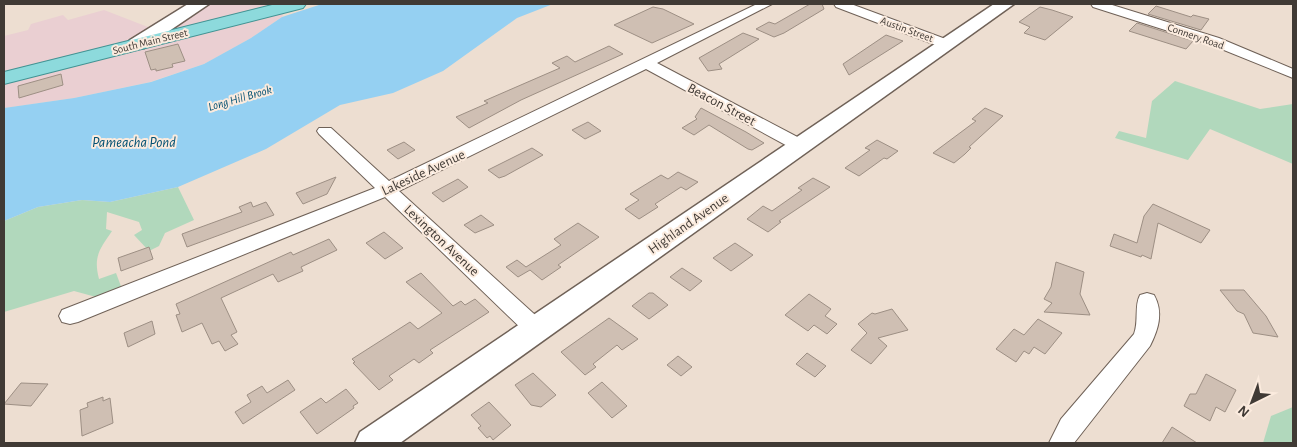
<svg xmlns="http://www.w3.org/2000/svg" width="1297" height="447" font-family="'Alegreya Sans',sans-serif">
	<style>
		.commercial { fill: #eacfd2 }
		.green { fill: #b1d8bc }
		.water { fill: #95d0f2 }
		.building { fill: #cfbfb3; stroke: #9d8f84 }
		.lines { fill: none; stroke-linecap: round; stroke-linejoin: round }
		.street-casing { stroke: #6f6157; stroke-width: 2 }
		.secondary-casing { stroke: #6f6157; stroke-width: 3 }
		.primary-casing { stroke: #419292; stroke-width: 2 }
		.street { fill: #fff; fill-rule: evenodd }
		.secondary { fill: #fff; fill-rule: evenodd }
		.primary { fill: #8ddadc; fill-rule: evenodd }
		.labels { text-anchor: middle; stroke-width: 4; stroke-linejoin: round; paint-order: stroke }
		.far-street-label { font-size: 11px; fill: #403a35; stroke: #fbebde }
		.far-water-label { font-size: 12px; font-style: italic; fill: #025072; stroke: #fbebde }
		.street-label { font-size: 14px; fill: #403a35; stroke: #fbebde }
		.water-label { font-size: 15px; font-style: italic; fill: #025072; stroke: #fbebde }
	</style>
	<rect width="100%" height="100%" fill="#edded1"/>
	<path class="commercial" d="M186,4H287L282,17L251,38L204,64L150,82L74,98L4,108V36L28,30L31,24L63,15L68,20L104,10L148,27Z"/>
	<g class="green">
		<path d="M1175,81L1260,109L1293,104V164L1210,129L1188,160L1115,138L1119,131L1146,138L1152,101Z"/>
		<path d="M178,187L194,220L165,233L159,246L149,251L134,235L142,230L139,222L107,212L106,229L112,231C100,249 93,256 99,279L116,273L122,289L96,297L74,291L4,312V221L38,207L82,200L110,202Z"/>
		<path d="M1293,407V443H1263L1271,416Z"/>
	</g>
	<path class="water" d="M322,4H553L517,18L443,71L393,93L340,105L266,149L178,187L110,202L82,200L38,207L4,221V108L74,98L151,82L204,64L251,38L282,17Z"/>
	<g class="building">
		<path d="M810,4H822L824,9L784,33L774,37L756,29L769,22L775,24Z"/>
		<path d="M1156,6L1191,17L1193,15L1209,19L1201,30L1148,14Z"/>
		<path d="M653,7L663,9L694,24L652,43L614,25Z"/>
		<path d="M1040,7L1052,10L1073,17L1045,40L1024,33L1030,27L1019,22Z"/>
		<path d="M1137,23L1193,41L1186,49L1129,31Z"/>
		<path d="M743,33L759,39L719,64L722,69L708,71L699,58Z"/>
		<path d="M886,35L903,41L849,75L843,64Z"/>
		<path d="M178,44L185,61L172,64L173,67L156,71V69L151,70L145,52Z"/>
		<path d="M609,46L623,54L521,100L469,128L456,117L488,103L484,101L560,68L552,63L567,56L575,62Z"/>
		<path d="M61,74L63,85L19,98L18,86Z"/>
		<path d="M701,108L746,132L764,143L752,150L748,149L709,125L694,135L682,128L697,119L695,117Z"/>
		<path d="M985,108L1003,116L969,147L971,148L965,154L954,163L933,153L976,121L972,119Z"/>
		<path d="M588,122L601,131L585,139L572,130Z"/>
		<path d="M877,140L898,151L887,159L884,158L859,176L845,168L870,150L865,148Z"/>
		<path d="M404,142L415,150L398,159L387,150Z"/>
		<path d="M532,148L543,155L505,176L499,178L488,170Z"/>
		<path d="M678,172L698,182L686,190L681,187L655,204L658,207L639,219L625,209L639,200L630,194L661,175L668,179Z"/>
		<path d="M336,177L327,194L303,204L296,193Z"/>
		<path d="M813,178L830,187L779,221L781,222L768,232L747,219L763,206L772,211L802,190L798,188Z"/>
		<path d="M458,179L468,187L443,202L432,193Z"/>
		<path d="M251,202L253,207L266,202L274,215L187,247L182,234L242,212L239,207Z"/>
		<path d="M1153,204L1210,230L1201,243L1158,223L1151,259L1142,255L1141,257L1110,246L1114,234L1137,243L1144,216Z"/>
		<path d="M481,215L494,225L475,233L464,225Z"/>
		<path d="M578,223L599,237L558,265L561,267L542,280L530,270L518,277L506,267L517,260L526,267L561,245L554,239Z"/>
		<path d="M384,232L403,248L385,259L366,243Z"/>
		<path d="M329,239L337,250L301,267L303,271L278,282L273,274L221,298L237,332L231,335L238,344L225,351L219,341L212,344L202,323L182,332L176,315L180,314L176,304L291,252L293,255Z"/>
		<path d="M735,243L753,255L731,271L713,258Z"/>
		<path d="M149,247L153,259L121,271L118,258Z"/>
		<path d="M1056,262L1084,272L1080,294L1090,315L1044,312L1052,303L1044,299L1051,287Z"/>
		<path d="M682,268L702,281L690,291L670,277Z"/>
		<path d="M421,273L453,306L461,301L465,305L475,299L489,312L430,350L433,353L419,363L414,359L389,376L393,380L379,390L353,363L355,362L352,359L410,322L418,329L442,313L406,282Z"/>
		<path d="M1220,290H1244L1266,316L1278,337L1253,333L1244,314L1237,311Z"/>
		<path d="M649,293H653L668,305L649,319L632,306Z"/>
		<path d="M809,294L831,309L825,316L837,324L827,334L814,325L808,331L785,315Z"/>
		<path d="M892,309L908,330L878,338L887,346L871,364L851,350L867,333L858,324L872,313L875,314Z"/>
		<path d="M609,318L638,339L622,350L617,345L593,364L596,367L585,375L561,352Z"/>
		<path d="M1038,319L1062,333L1045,354L1034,347L1029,354L1024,351L1016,362L996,349L1014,329L1024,335Z"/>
		<path d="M152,321L155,334L128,347L124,333Z"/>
		<path d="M807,353L826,366L815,377L796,364Z"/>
		<path d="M678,356L692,367L681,376L667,365Z"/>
		<path d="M533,373L556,395L541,407L531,405L515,385Z"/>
		<path d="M1206,374L1236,390L1225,412L1216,407L1210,421L1184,406L1190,394H1196Z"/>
		<path d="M288,380L295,390L243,424L235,412L251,402L247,395L262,386L267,393Z"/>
		<path d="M602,382L627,406L612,418L588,393Z"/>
		<path d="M21,383L48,384L31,406L4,404Z"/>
		<path d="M346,389L358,403L353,406L354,408L317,434L300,412L321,398L326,403Z"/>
		<path d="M103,397V401L110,398L113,423L82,436L80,410L88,407L87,403Z"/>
		<path d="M489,402L511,425L493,440L490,436L487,438L478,428L481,426L471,415Z"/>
		<path d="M1172,427L1197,443H1162Z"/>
	</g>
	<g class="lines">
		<defs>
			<g id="street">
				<path d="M757,4H772L657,63L805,141L807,145L805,149H793L646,69L399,191L544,323L547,329L544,335L536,338L528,335L385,197L78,322L70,324L62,322L59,316L62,310L375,188L319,134L317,131L319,128H331L389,181Z"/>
				<path d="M834,4H851L951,41L953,44L951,47H941L836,7Z"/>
				<path d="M1091,4H1109L1219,38L1293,69V78L1209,44L1093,7Z"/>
				<path d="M1147,293L1154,295C1164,313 1158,330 1150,346L1074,443H1049L1061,419L1134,334C1139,321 1134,306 1140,295Z"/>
			</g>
			<g id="secondary">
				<path d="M188,4H209L144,48H130L127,44L130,40Z"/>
				<path d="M994,4H1014L400,443H355L360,432Z"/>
			</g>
			<path id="primary" d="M276,4H306L303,8L4,84V72Z"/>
		</defs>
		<use href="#street" class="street-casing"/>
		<use href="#secondary" class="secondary-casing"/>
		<use href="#primary" class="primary-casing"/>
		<use href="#street" class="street"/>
		<use href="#secondary" class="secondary"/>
		<use href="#primary" class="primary"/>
	</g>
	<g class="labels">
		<g class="far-street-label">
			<text transform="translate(907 29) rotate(20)" y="4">Austin Street</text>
			<text transform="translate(1196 36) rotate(19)" y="4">Connery Road</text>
			<text transform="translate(150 41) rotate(-14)" y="4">South Main Street</text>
		</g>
		<g class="far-water-label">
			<text transform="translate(240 98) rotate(-16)" y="4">Long Hill Brook</text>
		</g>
		<g class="street-label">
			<text transform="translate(722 104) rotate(28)" y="5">Beacon Street</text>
			<text transform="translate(423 172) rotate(-25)" y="5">Lakeside Avenue</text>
			<text transform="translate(688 223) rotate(-35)" y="5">Highland Avenue</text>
			<text transform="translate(442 240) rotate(43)" y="5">Lexington Avenue</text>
		</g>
		<g class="water-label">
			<text x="134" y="147">Pameacha Pond</text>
		</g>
	</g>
	<rect width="1297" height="447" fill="none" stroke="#403a35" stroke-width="10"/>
	<g transform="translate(1252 402) rotate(222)" stroke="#fbebde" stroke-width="4" paint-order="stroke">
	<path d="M0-4L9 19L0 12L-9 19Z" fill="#403a35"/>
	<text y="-8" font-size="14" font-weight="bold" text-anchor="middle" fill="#403a35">N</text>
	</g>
</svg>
